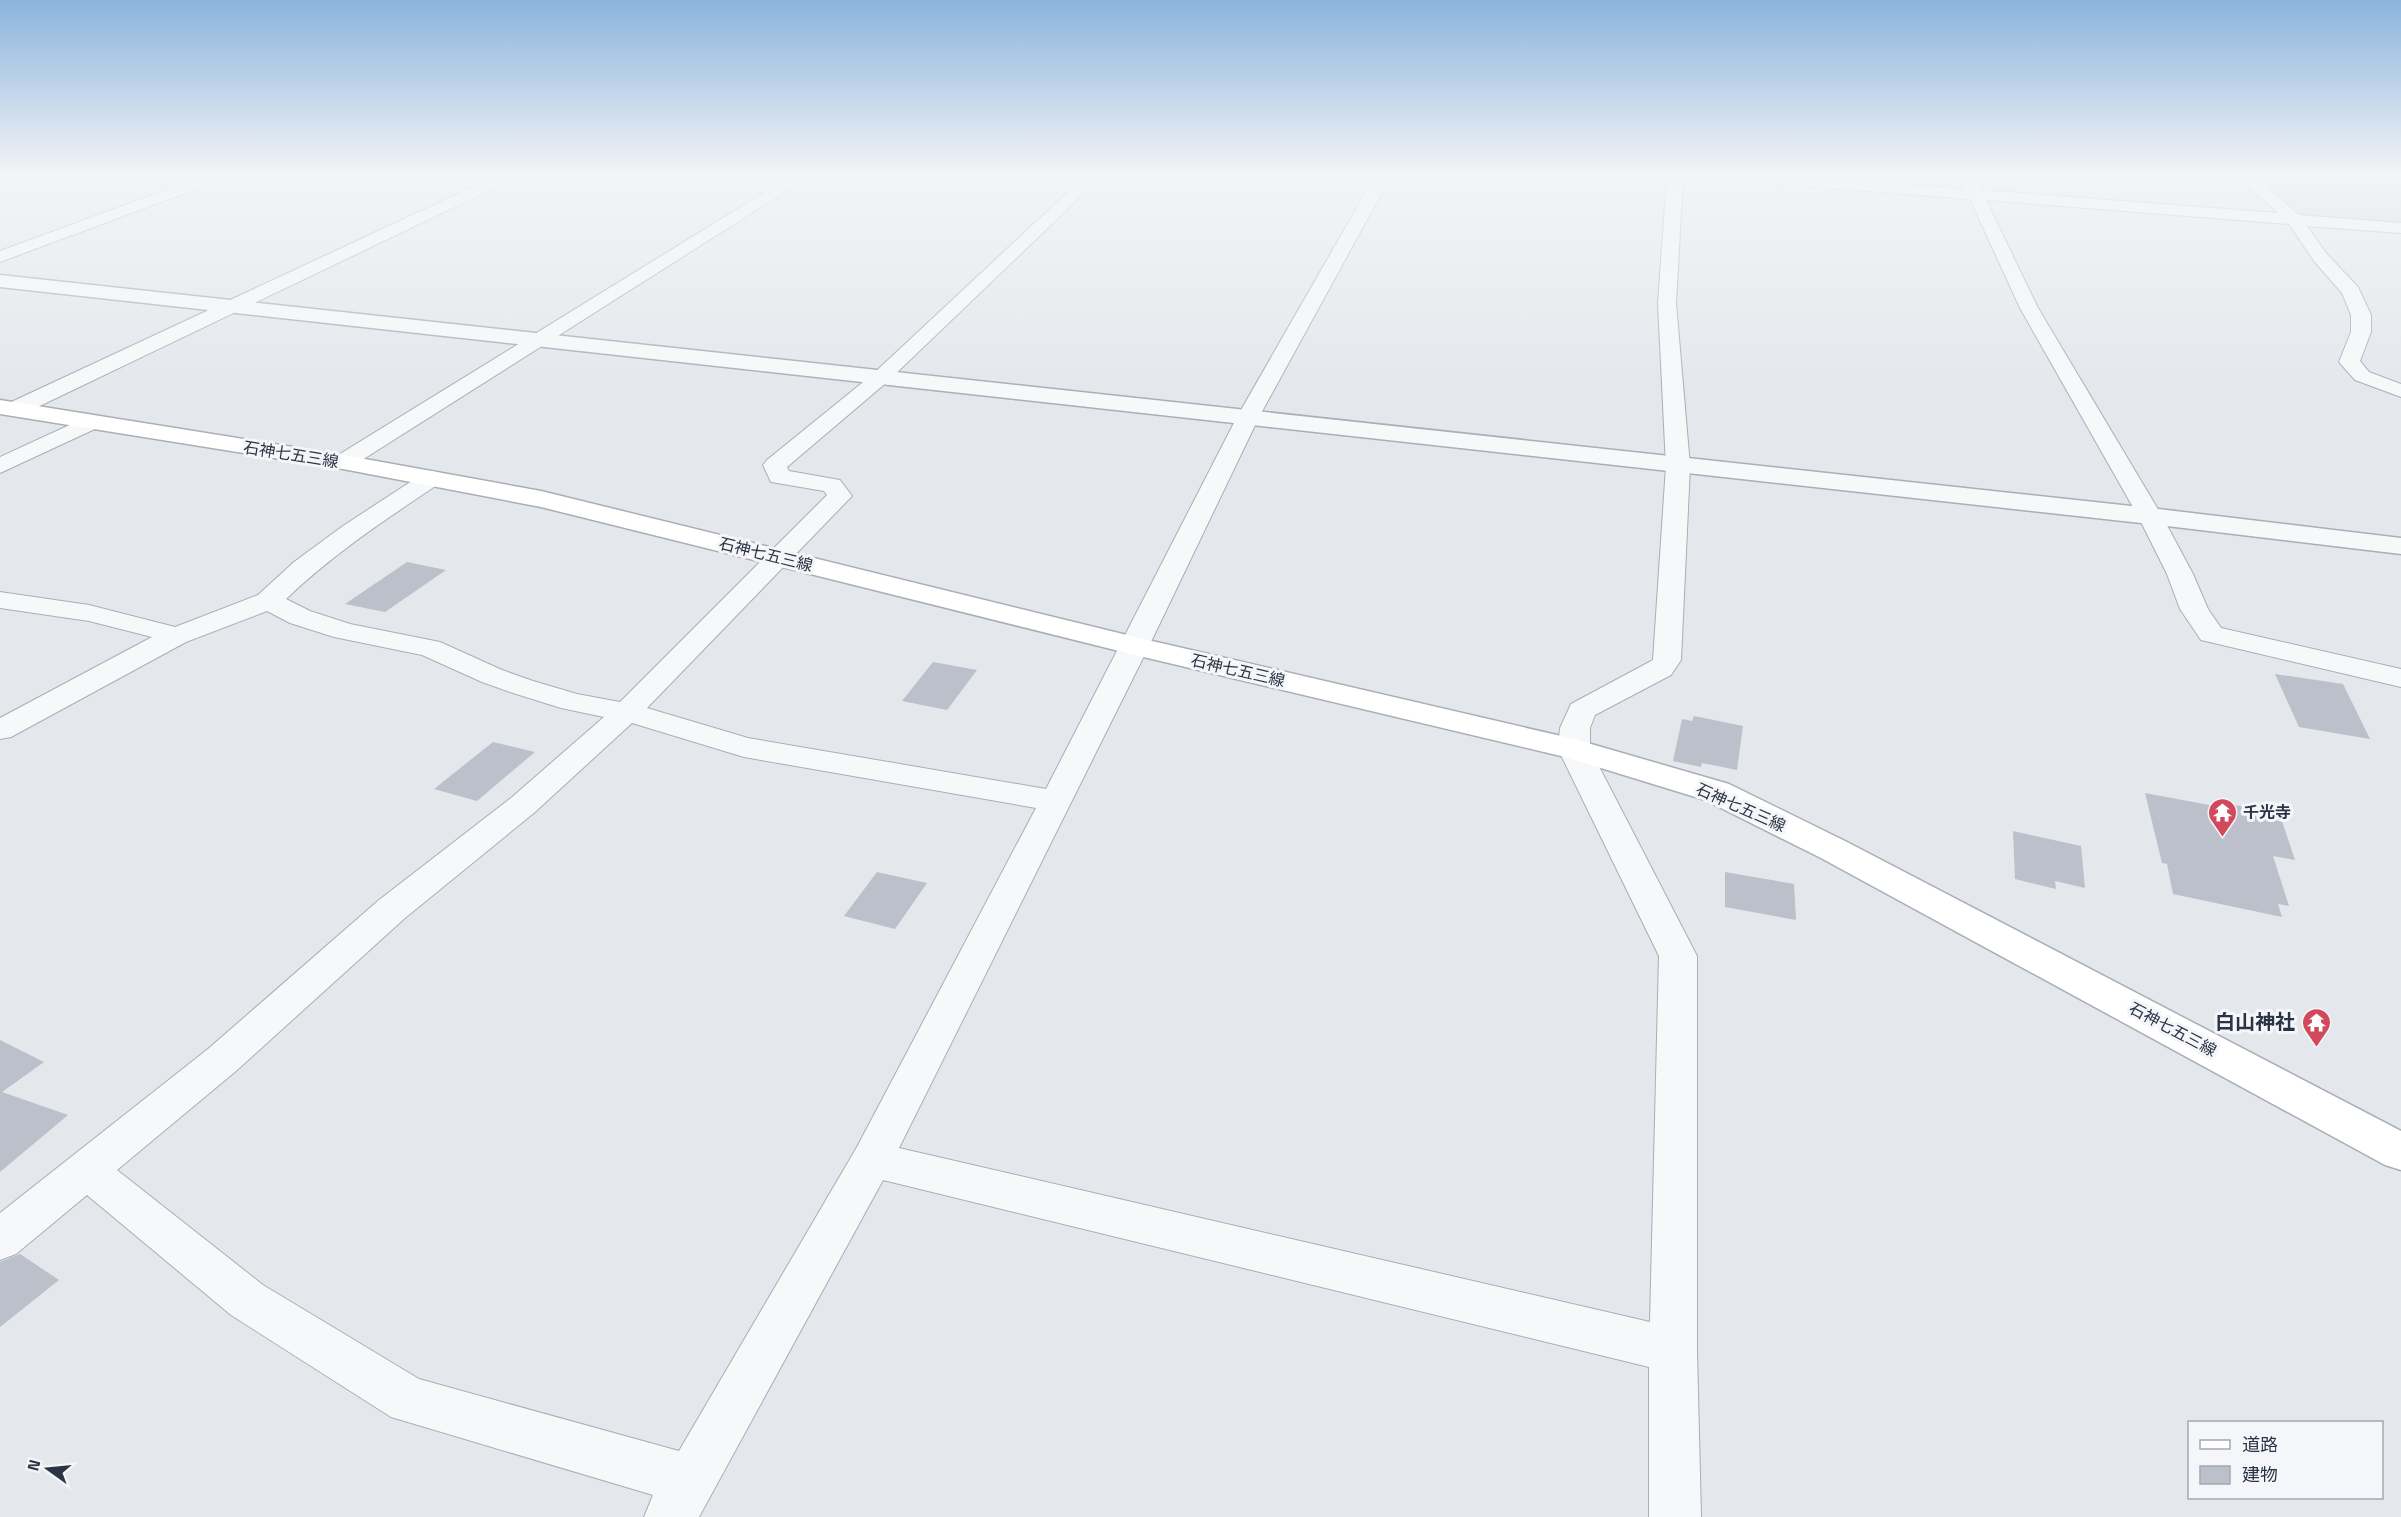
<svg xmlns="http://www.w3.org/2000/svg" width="2401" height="1517" font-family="'Titillium Web','Noto Sans JP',sans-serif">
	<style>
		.built { fill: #d2d6de }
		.building { fill: #bbc0ca }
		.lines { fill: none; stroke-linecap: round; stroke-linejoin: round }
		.minor-casing { stroke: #a9aeb7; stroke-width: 2 }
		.tertiary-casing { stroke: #a9aeb7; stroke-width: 3 }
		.secondary-casing { stroke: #a9aeb7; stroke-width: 3 }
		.minor { fill: #f7f8fa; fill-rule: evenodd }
		.tertiary { fill: #f7f8fa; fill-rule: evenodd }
		.secondary { fill: #fff; fill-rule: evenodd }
		.labels { text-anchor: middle; stroke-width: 6; stroke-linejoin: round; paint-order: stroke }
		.street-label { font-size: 16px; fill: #2b3445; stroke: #f4f6f9 }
		.poi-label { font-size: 16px; font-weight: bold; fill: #2b3445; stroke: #f4f6f9; text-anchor: start }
		.near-poi-label { font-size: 20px; font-weight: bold; fill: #2b3445; stroke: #f4f6f9; text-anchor: end }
	</style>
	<rect width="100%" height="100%" fill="#e4e7ec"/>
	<path class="built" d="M2251,176H2401V225L2306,218L2295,214L2269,187Z"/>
	<g class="building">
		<path d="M407,562L446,570L385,612L345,604Z"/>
		<path d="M933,662L977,670L947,710L902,701Z"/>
		<path d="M2275,674L2343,684L2370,739L2299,727Z"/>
		<path d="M1694,716L1743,726L1737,770L1702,763L1701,767L1673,761L1682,719L1692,721Z"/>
		<path d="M493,742L535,752L477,801L434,789Z"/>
		<path d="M2145,793L2220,807L2218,802L2273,812L2275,820L2282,821L2295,860L2273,856L2289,906L2278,904L2282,917L2173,894L2167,864L2162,863Z"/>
		<path d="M2013,831L2081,846L2085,888L2055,881L2056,889L2015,879Z"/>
		<path d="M877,872L927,883L895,929L844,916Z"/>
		<path d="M1725,872L1794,884L1796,920L1725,907Z"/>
		<path d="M0,1040L44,1062L2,1092L68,1115L0,1172Z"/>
		<path d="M20,1254L59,1280L0,1327V1262Z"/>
	</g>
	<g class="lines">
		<defs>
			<g id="minor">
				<path d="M204,176H226L223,179L0,262V251Z"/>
				<path d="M496,176H516L513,179L23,414L15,416L7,414L4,409L7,404Z"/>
				<path d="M791,176H810L351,467L343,469L335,467L331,462L335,457Z"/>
				<path d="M1085,176H1102L887,382L787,467L789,471L840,480L852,496L647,708L748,738L1046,789L1237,417L1375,176H1391L1259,417L1149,646L899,1148L1650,1322L1659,956L1558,749L1560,728L1571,704L1653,660L1666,466L1658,303L1667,176H1683L1676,303L1690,466L1681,660L1671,675L1595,715L1590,728V749L1697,956V1350L1701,1517H1649V1367L883,1180L699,1517H644L653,1495L391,1417L231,1315L87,1195L16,1254L0,1260V1213L208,1049L379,900L511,798L604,717L561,708L513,693L482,682L422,655L334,637L290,623L267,611L186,642L11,737L0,739V718L152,637L89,621L0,608V592L89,605L175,627L258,595L294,562L343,526L424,473L432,471L440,473L444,478L440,483C386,519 333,554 286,599L310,611L350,624L440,642L502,670L533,681L577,694L620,702L827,495L824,491L771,482L763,465L767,460L873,374ZM632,723L744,757L1036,808L857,1147L679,1451L419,1379L263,1285L117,1170L236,1071L405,918L535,812Z"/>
				<path d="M1729,176H1796L1965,189L1959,176H1975L1982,190L2278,213L2237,176H2254L2299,215L2401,223V233L2307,226L2326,253L2358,287L2371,315V332L2360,361L2369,372L2401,384V397L2355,380L2339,362L2351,332V315L2342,293L2314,261L2289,224L1986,200L2038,308L2162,516L2193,574L2208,609L2221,628L2401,669V687L2201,640L2180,609L2167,574L2138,516L2020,308L1970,199L1737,181Z"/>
				<path d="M89,416L97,418L100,423L97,428L0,473V457Z"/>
			</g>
			<path id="tertiary" d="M0,275L2150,508L2401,538V554L2150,524L0,287Z"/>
			<path id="secondary" d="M0,400L343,455L541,491L1135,637L1574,739L1729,784L1847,842L2401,1131V1170L2385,1165L1821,858L1705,800L1565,757L1135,655L541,507L343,469L0,414Z"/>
		</defs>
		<use href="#minor" class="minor-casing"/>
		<use href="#tertiary" class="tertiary-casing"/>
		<use href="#secondary" class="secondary-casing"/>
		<use href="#minor" class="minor"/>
		<use href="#tertiary" class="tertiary"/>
		<use href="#secondary" class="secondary"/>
	</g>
	<linearGradient id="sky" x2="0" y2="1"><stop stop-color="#8bb4dd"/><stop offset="0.45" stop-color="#f3f4f6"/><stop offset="1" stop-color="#f3f4f6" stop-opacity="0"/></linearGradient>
	<rect width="2401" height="388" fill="url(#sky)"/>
	<defs>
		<symbol id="temple-pin" viewBox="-11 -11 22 30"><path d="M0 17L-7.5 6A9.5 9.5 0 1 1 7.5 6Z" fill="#d1495b" stroke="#f4f6f9"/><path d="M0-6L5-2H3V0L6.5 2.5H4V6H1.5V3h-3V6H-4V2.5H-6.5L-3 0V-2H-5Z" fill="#fff"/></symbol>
	</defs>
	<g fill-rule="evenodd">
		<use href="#temple-pin" x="2206" y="796" width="33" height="45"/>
		<use href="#temple-pin" x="2300" y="1006" width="33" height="45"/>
	</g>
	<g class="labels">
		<g class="street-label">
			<text transform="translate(291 454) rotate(9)" y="6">石神七五三線</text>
			<text transform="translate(766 554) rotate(14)" y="6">石神七五三線</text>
			<text transform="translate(1238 670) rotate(13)" y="6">石神七五三線</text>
			<text transform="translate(1741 807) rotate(24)" y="6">石神七五三線</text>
			<text transform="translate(2173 1029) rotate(28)" y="6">石神七五三線</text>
		</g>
		<g class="poi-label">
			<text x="2243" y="818">千光寺</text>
		</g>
		<g class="near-poi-label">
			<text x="2295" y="1029">白山神社</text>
		</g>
	</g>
	<rect x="2188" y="1421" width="195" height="78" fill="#f4f6f9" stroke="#a4a8b1" stroke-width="1.5"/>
	<rect x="2200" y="1440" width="30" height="9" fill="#ffffff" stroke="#a4a8b1" stroke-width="1.5"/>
	<text x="2242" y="1451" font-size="18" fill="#2b3445">道路</text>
	<rect x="2200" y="1466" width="30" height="18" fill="#bbc0ca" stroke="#a4a8b1" stroke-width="1.5"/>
	<text x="2242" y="1481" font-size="18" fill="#2b3445">建物</text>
	<g transform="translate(48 1469) rotate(285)" stroke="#f4f6f9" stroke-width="4.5" paint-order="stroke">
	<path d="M0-4.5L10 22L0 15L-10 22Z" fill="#2b3445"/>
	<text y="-9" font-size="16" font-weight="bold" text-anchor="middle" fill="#2b3445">N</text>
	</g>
</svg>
